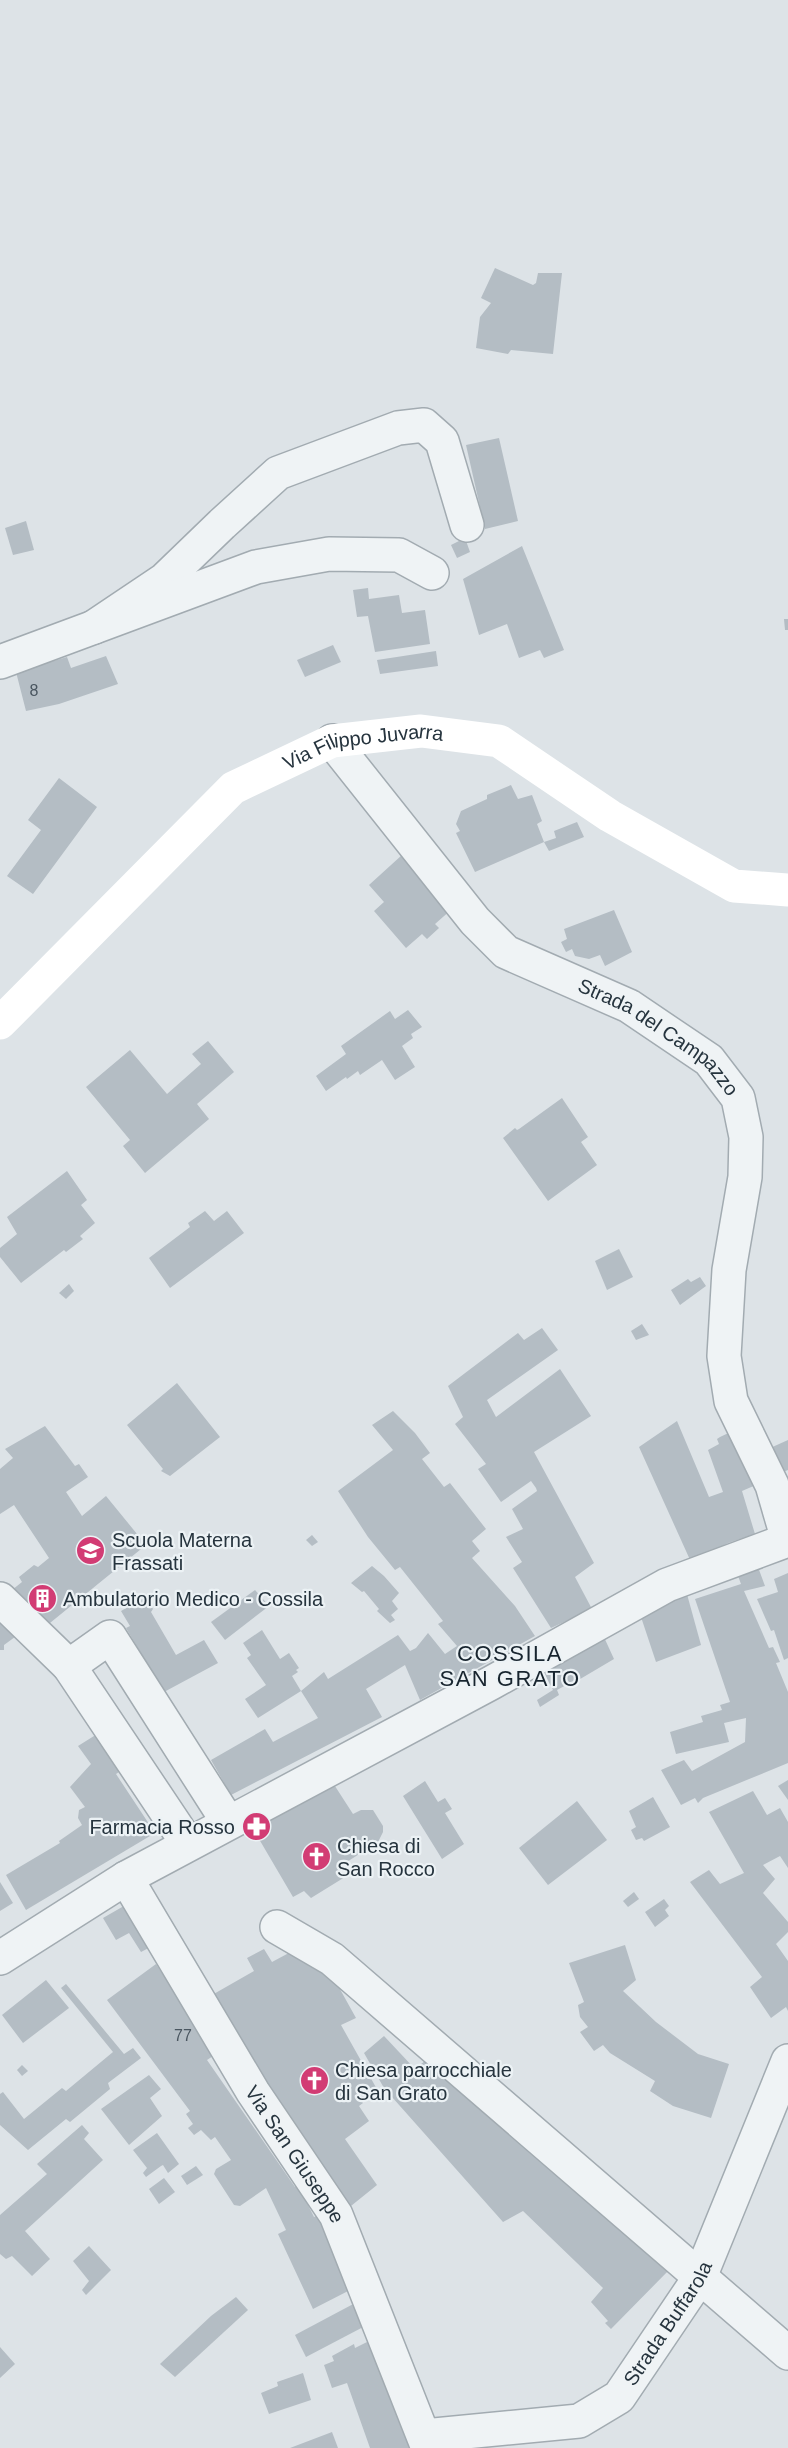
<svg xmlns="http://www.w3.org/2000/svg" width="788" height="2448" font-family="Arial,sans-serif">
	<style>
		.building { fill: #b4bdc4 }
		.lines { fill: none; stroke-linecap: round; stroke-linejoin: round }
		.minor-casing { stroke: #a2abb1; stroke-width: 36 }
		.minor { stroke: #eff3f5; stroke-width: 33 }
		.secondary { stroke: #fff; stroke-width: 33 }
		.labels { text-anchor: middle; stroke-width: 4.5; stroke-linejoin: round; paint-order: stroke }
		.number-label { font-size: 16px; fill: #4a5660 }
		.street-label { font-size: 20px; fill: #26343e; stroke: #ecf2f5 }
		.poi-label { font-size: 20px; fill: #26343e; stroke: #ecf2f5; text-anchor: start }
		.quarter-label { font-size: 22px; letter-spacing: 1.5px; fill: #18252f; stroke: #ecf2f5 }
	</style>
	<rect width="100%" height="100%" fill="#dde3e7"/>
	<g class="building">
		<path d="M495,268L533,285L536,283L538,273H562L553,354L511,350L508,354L476,348L480,317L491,303L481,298Z"/>
		<path d="M499,438L518,521L485,529L466,445Z"/>
		<path d="M26,521L34,550L13,555L5,528Z"/>
		<path d="M465,538L470,552L457,558L451,545Z"/>
		<path d="M522,546L564,650L544,658L540,650L519,658L507,624L479,635L463,579Z"/>
		<path d="M368,588L369,599L399,595L402,613L425,610L430,644L375,652L368,616L357,617L353,590Z"/>
		<path d="M784,619H788V630H785Z"/>
		<path d="M333,645L341,662L305,677L297,660Z"/>
		<path d="M436,651L438,666L380,674L377,660Z"/>
		<path d="M106,656L118,684L59,704L26,711L16,672L67,657L71,668Z"/>
		<path d="M59,778L97,807L33,894L7,876L41,830L28,820Z"/>
		<path d="M511,785L518,799L532,795L542,821L537,824L544,842L475,872L456,833L460,831L456,824L461,811L487,799V795Z"/>
		<path d="M577,822L584,837L549,851L544,842L556,838L554,831Z"/>
		<path d="M402,855L452,909L435,924L439,928L427,939L422,934L406,948L374,911L384,902L369,885Z"/>
		<path d="M614,910L632,952L605,966L600,955L589,959L575,956L572,949L566,952L561,942L567,939L564,929Z"/>
		<path d="M408,1010L422,1027L411,1034L413,1038L402,1046L415,1067L395,1080L382,1060L360,1075L358,1071L347,1079L346,1077L326,1091L316,1076L346,1054L341,1046L390,1011L395,1019Z"/>
		<path d="M208,1041L234,1072L197,1104L209,1119L145,1173L123,1146L130,1140L86,1087L130,1050L167,1094L201,1064L192,1054Z"/>
		<path d="M562,1098L588,1137L581,1142L597,1165L548,1201L503,1138L515,1128L517,1130L519,1129Z"/>
		<path d="M67,1171L87,1200L81,1205L95,1223L80,1236L83,1239L66,1252L64,1250L21,1283L0,1257V1248L17,1234L7,1217Z"/>
		<path d="M205,1211L214,1221L227,1211L244,1233L170,1288L149,1258L190,1227L188,1223Z"/>
		<path d="M619,1249L633,1277L607,1290L595,1261Z"/>
		<path d="M700,1277L706,1286L680,1305L671,1290L688,1279L691,1282Z"/>
		<path d="M69,1284L74,1291L66,1299L59,1293Z"/>
		<path d="M642,1324L649,1335L636,1340L631,1331Z"/>
		<path d="M542,1328L558,1350L487,1400L496,1417L560,1369L591,1416L534,1452L594,1563L575,1577L592,1609L551,1628L513,1568L522,1562L506,1537L523,1529L512,1509L537,1491L536,1488L531,1481L501,1502L478,1469L486,1464L455,1424L463,1417L448,1386L518,1333L524,1340Z"/>
		<path d="M177,1383L220,1437L170,1476L161,1471L163,1469L127,1425Z"/>
		<path d="M393,1411L415,1433L430,1453L422,1459L444,1487L450,1483L486,1529L472,1541L480,1551L472,1558L515,1606L535,1636L420,1700L405,1665L366,1689L382,1717L231,1795L211,1760L265,1729L273,1742L318,1718L301,1691L324,1672L328,1679L398,1635L410,1651L416,1648L428,1633L445,1654L457,1646L438,1624L443,1621L400,1567L395,1570L368,1537L338,1491L393,1450L372,1425Z"/>
		<path d="M677,1421L709,1497L723,1492L708,1450L719,1444L717,1439L720,1437L739,1428L765,1481L742,1491L755,1534L728,1543L691,1562L639,1447Z"/>
		<path d="M45,1426L75,1466L79,1464L88,1477L66,1492L82,1516L106,1496L146,1545L45,1627L12,1590L22,1582L19,1577L34,1565L38,1567L49,1558L14,1505L0,1514V1469L13,1458L5,1449Z"/>
		<path d="M788,1440V1470L778,1474L768,1449Z"/>
		<path d="M312,1535L318,1542L312,1546L306,1540Z"/>
		<path d="M755,1559L765,1586L744,1591L769,1648L773,1647L780,1662L776,1663L788,1692V1763L703,1798L698,1803L695,1798L681,1805L661,1770L684,1760L692,1771L745,1742L746,1718L724,1723L729,1742L676,1754L670,1732L703,1722L701,1716L722,1710L720,1705L730,1702L695,1599L741,1584L734,1565Z"/>
		<path d="M372,1566L384,1576L399,1593L392,1601L398,1609L391,1615L395,1620L390,1623L377,1611L379,1609L364,1591L362,1592L351,1583Z"/>
		<path d="M788,1573V1658L784,1660L774,1630L771,1631L757,1599L778,1592L774,1579Z"/>
		<path d="M685,1587L701,1645L656,1662L638,1608Z"/>
		<path d="M255,1590L269,1606L225,1640L211,1622Z"/>
		<path d="M146,1597L153,1609L151,1612L176,1655L204,1640L218,1663L164,1692L126,1628L130,1626L121,1611Z"/>
		<path d="M0,1612L19,1634L4,1645V1650H0Z"/>
		<path d="M262,1630L280,1659L289,1653L299,1668L296,1670L298,1672L292,1676L301,1691L258,1718L245,1699L266,1685L247,1658L251,1655L243,1643Z"/>
		<path d="M603,1635L614,1659L570,1685L568,1684L557,1690L559,1695L540,1707L537,1700L553,1690L541,1667Z"/>
		<path d="M102,1731L128,1766L116,1774L155,1833L26,1910L6,1875L60,1843L59,1841L82,1825L78,1818L79,1810L85,1807L70,1787L91,1764L78,1746Z"/>
		<path d="M788,1780V1800L778,1786Z"/>
		<path d="M425,1781L438,1802L445,1798L452,1809L445,1813L464,1844L442,1859L403,1796Z"/>
		<path d="M333,1783L353,1814L361,1810H373L383,1826V1832L378,1842L339,1867L345,1877L311,1898L304,1891L293,1897L249,1822L299,1794L304,1802Z"/>
		<path d="M753,1791L767,1815L780,1808L788,1822V1868L780,1856L763,1865L775,1879L763,1893L788,1922V1932L776,1944L788,1961V2011L786,2007L771,2018L750,1987L762,1977L690,1882L709,1870L720,1884L744,1873L709,1812Z"/>
		<path d="M653,1797L670,1827L644,1841L642,1838L636,1840L631,1830L636,1827L629,1811Z"/>
		<path d="M577,1801L607,1840L548,1885L519,1848Z"/>
		<path d="M0,1882L13,1903L0,1911Z"/>
		<path d="M634,1892L639,1899L628,1907L623,1901Z"/>
		<path d="M136,1899L162,1941L141,1952L129,1933L116,1940L103,1918Z"/>
		<path d="M664,1899L669,1906L665,1910L669,1916L655,1927L645,1912Z"/>
		<path d="M625,1945L636,1980L623,1991L656,2022L698,2054L729,2064L711,2118L673,2106L650,2091L655,2081L610,2053L603,2045L594,2051L580,2032L588,2027L580,2017L578,2005L584,2002L569,1963Z"/>
		<path d="M300,1947L326,1964L356,2018L341,2025L378,2091L361,2100L363,2103L359,2106L369,2121L345,2139L377,2185L346,2210L266,2090L212,1995L254,1971L247,1958L264,1949L272,1962Z"/>
		<path d="M156,1964L216,2054L207,2060L295,2187L298,2185L314,2217L321,2214L352,2289L313,2309L278,2234L286,2230L266,2188L240,2206L234,2205L214,2174L216,2169L231,2160L215,2137L211,2140L201,2130L194,2135L188,2128L193,2124L186,2114L190,2111L107,2000Z"/>
		<path d="M46,1980L69,2008L23,2043L2,2015Z"/>
		<path d="M66,1984L124,2054L133,2048L141,2058L108,2083L110,2089L70,2122L66,2119L28,2150L0,2125V2094L3,2092L24,2119L62,2088L66,2091L113,2052L61,1988Z"/>
		<path d="M384,2036L415,2069L431,2056L670,2269L611,2329L605,2323L608,2321L591,2302L603,2288L523,2211L503,2222L384,2088L364,2053Z"/>
		<path d="M22,2065L28,2071L22,2076L17,2070Z"/>
		<path d="M149,2075L161,2089L150,2098L162,2116L129,2145L101,2109Z"/>
		<path d="M82,2125L89,2133L84,2139L103,2160L25,2231L50,2259L32,2276L12,2256L6,2259L0,2254V2215L47,2174L37,2164Z"/>
		<path d="M157,2133L179,2164L168,2173L163,2165L161,2166L146,2177L143,2173L147,2168L133,2150Z"/>
		<path d="M196,2166L203,2175L187,2185L181,2176Z"/>
		<path d="M164,2178L175,2192L159,2204L149,2189Z"/>
		<path d="M89,2246L111,2270L86,2295L82,2290L89,2281L73,2261Z"/>
		<path d="M236,2297L248,2310L175,2377L160,2364L211,2316Z"/>
		<path d="M357,2302L367,2325L306,2357L295,2335Z"/>
		<path d="M373,2339L394,2403L409,2448H370L347,2383L332,2388L324,2365L334,2361L332,2356L354,2344L355,2348Z"/>
		<path d="M0,2347L15,2364L0,2378Z"/>
		<path d="M303,2373L311,2400L269,2414L261,2393L278,2386L277,2382Z"/>
		<path d="M332,2432L338,2448H290Z"/>
	</g>
	<g class="lines">
		<defs>
			<g id="minor">
				<path d="M94,627L164,580L222,524L278,473L398,428L424,425L442,441L467,525"/>
				<path d="M0,662L256,567L329,554L399,555L432,573"/>
				<path id="s1" d="M332,741L475,921L506,952L629,1006L709,1060L738,1098L746,1137L745,1177L729,1270L724,1356L731,1401L772,1485L788,1540"/>
				<path d="M0,1599L69,1666"/>
				<path d="M188,1844L69,1666L110,1637L228,1822"/>
				<path id="s2" d="M126,1878L253,2092L336,2215L428,2448"/>
				<path d="M277,1927L332,1959L788,2353"/>
				<path d="M0,1958L126,1878L491,1683L667,1585L788,1540"/>
				<path id="s3" d="M424,2436L579,2421L619,2397L700,2277L788,2061"/>
			</g>
		</defs>
		<use href="#minor" class="minor-casing"/>
		<use href="#minor" class="minor"/>
		<path class="secondary" id="s4" d="M0,1023L233,788L332,741L421,731L499,741L610,816L734,886L788,890"/>
	</g>
	<defs>
		<symbol id="school-disc" viewBox="-11 -11 22 22"><circle r="9.5" fill="#d23c74" stroke="#ecf2f5"/><path d="M0-5L7-2L0 1L-7-2ZM-4 1L0 2.5L4 1V4Q0 6-4 4Z" fill="#fff"/></symbol>
		<symbol id="building-disc" viewBox="-11 -11 22 22"><circle r="9.5" fill="#d23c74" stroke="#ecf2f5"/><path d="M-4-6H4V6H1V3H-1V6H-4ZM-2.5-4.3h1.7v1.8h-1.7ZM.8-4.3h1.7v1.8H.8ZM-2.5-1h1.7V.8h-1.7ZM.8-1h1.7V.8H.8Z" fill="#fff"/></symbol>
		<symbol id="pharmacy-disc" viewBox="-11 -11 22 22"><circle r="9.5" fill="#d23c74" stroke="#ecf2f5"/><path d="M-2-6h4v4h4v4h-4v4h-4v-4h-4v-4h4Z" fill="#fff"/></symbol>
		<symbol id="church-disc" viewBox="-11 -11 22 22"><circle r="9.5" fill="#d23c74" stroke="#ecf2f5"/><path d="M-1.2-6h2.4v3.5h3.3v2.4h-3.3V6h-2.4V-.1h-3.3v-2.4h3.3Z" fill="#fff"/></symbol>
	</defs>
	<g fill-rule="evenodd">
		<use href="#school-disc" x="74" y="1534" width="33" height="33"/>
		<use href="#building-disc" x="26" y="1582" width="33" height="33"/>
		<use href="#pharmacy-disc" x="240" y="1810" width="33" height="33"/>
		<use href="#church-disc" x="300" y="1840" width="33" height="33"/>
		<use href="#church-disc" x="298" y="2064" width="33" height="33"/>
	</g>
	<g class="labels">
		<g class="number-label">
			<text x="34" y="696">8</text>
			<text x="183" y="2041">77</text>
		</g>
		<g class="street-label">
			<text dy="7" stroke="none"><textPath href="#s4" startOffset="470">Via Filippo Juvarra</textPath></text>
			<text dy="7" stroke="none"><textPath href="#s1" startOffset="450">Strada del Campazzo</textPath></text>
			<text dy="7" stroke="none"><textPath href="#s2" startOffset="324">Via San Giuseppe</textPath></text>
			<text dy="7" stroke="none"><textPath href="#s3" startOffset="291">Strada Buffarola</textPath></text>
		</g>
		<g class="poi-label">
			<text x="112" y="1547">Scuola Materna<tspan x="112" dy="23">Frassati</tspan></text>
			<text x="63" y="1606">Ambulatorio Medico - Cossila</text>
			<text x="235" y="1834" text-anchor="end">Farmacia Rosso</text>
			<text x="337" y="1853">Chiesa di<tspan x="337" dy="23">San Rocco</tspan></text>
			<text x="335" y="2077">Chiesa parrocchiale<tspan x="335" dy="23">di San Grato</tspan></text>
		</g>
		<g class="quarter-label">
			<text x="510" y="1661">COSSILA<tspan x="510" dy="25">SAN GRATO</tspan></text>
		</g>
	</g>
</svg>
